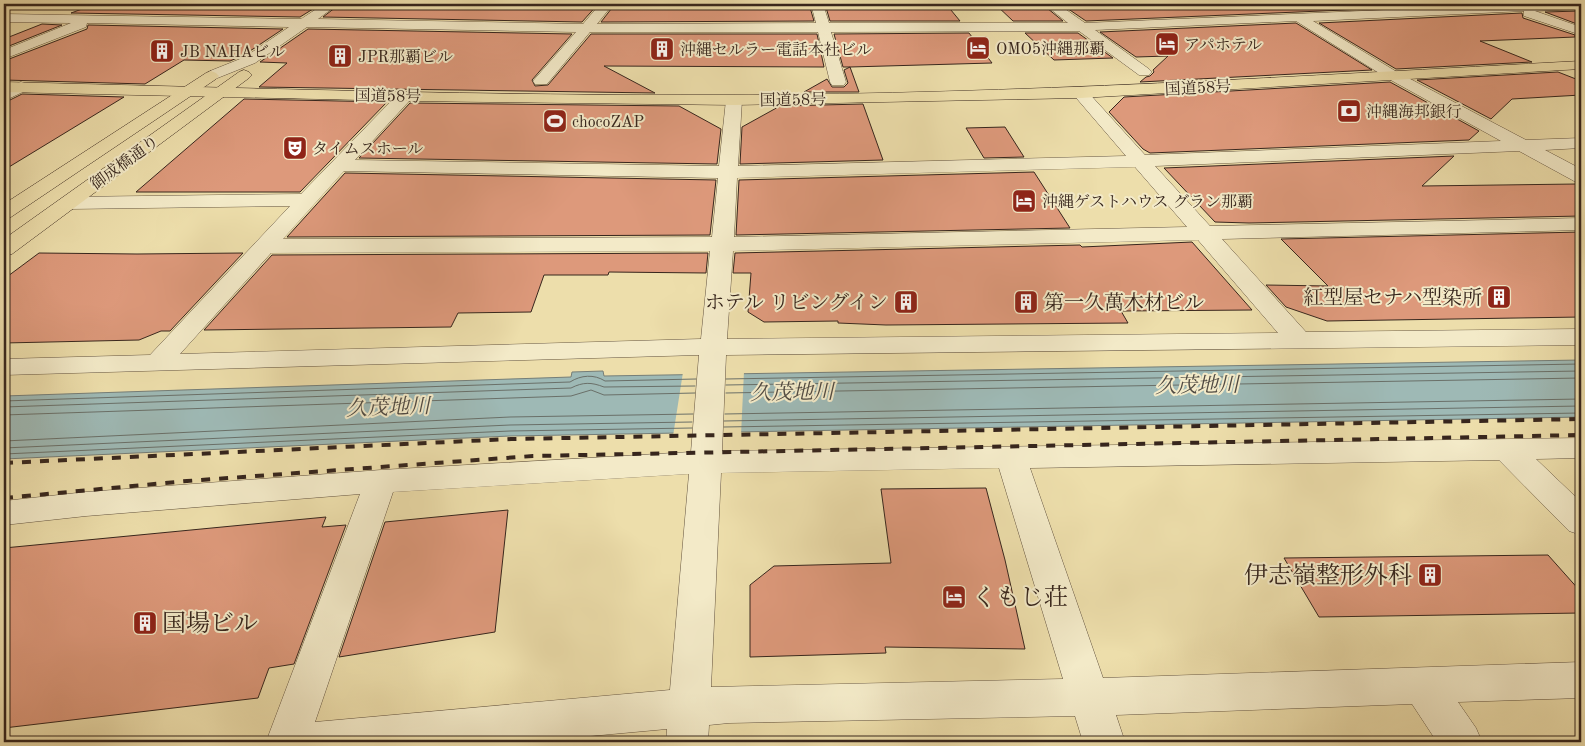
<svg xmlns="http://www.w3.org/2000/svg" width="1585" height="746" font-family="'Old Standard TT','Noto Serif JP',serif">
	<style>
		.water { fill: #9eb9b5; stroke: #757e78 }
		.pier { fill: #eddeab }
		.lines { fill: none; stroke-linecap: round; stroke-linejoin: round }
		.shore { stroke: #6a7069; stroke-width: 1 }
		.building { fill: #dd997b; stroke: #37261d }
		.minor-casing { stroke: #645440; stroke-width: 1 }
		.major-casing { stroke: #37261d; stroke-width: 1 }
		.highway-casing { stroke: #37261d; stroke-width: 1 }
		.minor { fill: #f3eac8; fill-rule: evenodd }
		.major { fill: #eddeab; fill-rule: evenodd }
		.highway { fill: #eddeab; fill-rule: evenodd }
		.rail { stroke: #37261d; stroke-width: 4; stroke-dasharray: 9 9; stroke-linecap: butt }
		.labels { text-anchor: middle; stroke-width: 4; stroke-linejoin: round; paint-order: stroke }
		.far-poi-label { font-size: 16px; fill: #37261d; stroke: #f3eac8; text-anchor: start }
		.far-street-label { font-size: 16px; fill: #37261d; stroke: #f3eac8 }
		.poi-label { font-size: 20px; fill: #37261d; stroke: #f3eac8; text-anchor: end }
		.water-label { font-size: 21px; font-style: italic; fill: #514b43; stroke: #f3eac8 }
		.near-poi-label { font-size: 24px; fill: #37261d; stroke: #f3eac8; text-anchor: start }
	</style>
	<rect width="100%" height="100%" fill="#eddeab"/>
	<filter id="stains"><feTurbulence type="fractalNoise" baseFrequency=".004" numOctaves="4"/><feColorMatrix values="0 0 0 0 .2 0 0 0 0 .09 0 0 0 0 .02 0 0 0 .5 -.17"/></filter>
	<radialGradient id="worn" r=".72"><stop offset=".6" stop-color="#630" stop-opacity="0"/><stop offset="1" stop-color="#630" stop-opacity=".3"/></radialGradient>
	<path class="water" d="M1581,360V417L510,436L4,459V396L571,377L572,372L603,371L604,376Z"/>
	<path class="pier" d="M744,371L741,435L673,436L683,372Z"/>
	<g class="lines">
		<g class="shore">
			<path d="M726,379L1581,364"/>
			<path d="M726,385L1581,371"/>
			<path d="M726,393L1581,378"/>
			<path d="M4,401L570,382C581,375 594,374 605,381L696,379"/>
			<path d="M4,407L571,388C583,382 591,382 604,387L695,386"/>
			<path d="M725,414L1581,399"/>
			<path d="M4,415L571,396L591,390L604,395L695,393"/>
			<path d="M724,421L1581,406"/>
			<path d="M724,427L1581,413"/>
			<path d="M4,441L510,417L693,414"/>
			<path d="M4,448L510,425L692,422"/>
			<path d="M4,454L510,431L692,428"/>
		</g>
	</g>
	<g class="building">
		<path d="M96,4H321L300,17L71,13Z"/>
		<path d="M340,4H598L582,22L323,17Z"/>
		<path d="M615,4H809L814,21L601,22Z"/>
		<path d="M825,4H946L960,21H830Z"/>
		<path d="M995,4H1042L1063,21H1013Z"/>
		<path d="M1061,4H1486L1086,21Z"/>
		<path d="M1580,11L1577,24L1545,12Z"/>
		<path d="M1522,13L1523,18L1575,35V37L1480,41L1532,62L1396,69L1319,23Z"/>
		<path d="M1296,23L1372,70L1140,82L1146,77L1150,76L1154,72L1153,70L1168,56L1136,57L1100,32Z"/>
		<path d="M42,24L62,25L4,48V39Z"/>
		<path d="M88,25L283,29L244,55L230,61L184,60L145,84L4,80V61L87,29Z"/>
		<path d="M308,29L572,34L532,80L535,86L548,85L591,34H817L824,67L604,66L655,93L259,87L287,63L260,62Z"/>
		<path d="M969,33L992,63L850,67L859,92H804L827,79L832,87H844L848,83L844,70L850,67H843L834,34Z"/>
		<path d="M1025,33H1078L1113,58L1054,60Z"/>
		<path d="M1558,72L1581,81V95L1512,99L1491,119L1417,80Z"/>
		<path d="M1390,82L1479,131L1469,140L1150,153L1143,149L1109,112L1124,97Z"/>
		<path d="M22,94L124,97L4,170V103Z"/>
		<path d="M244,99L387,102L300,192H136Z"/>
		<path d="M410,103L679,106L721,129L717,164L359,158Z"/>
		<path d="M863,104L883,160L740,164L742,127L780,106Z"/>
		<path d="M1005,127L1024,157L984,158L966,128Z"/>
		<path d="M1454,156L1422,186L1577,184L1581,185V216L1249,223L1215,222L1164,168Z"/>
		<path d="M1034,172L1070,228L736,235L739,180Z"/>
		<path d="M345,173L716,180L710,235L287,237Z"/>
		<path d="M1581,232V317L1327,321L1286,307L1266,285L1328,286L1281,239Z"/>
		<path d="M1192,242L1252,310L1121,311L1128,323L886,325L838,323V321L764,322L748,312L751,273H733L735,253L1080,245L1082,247Z"/>
		<path d="M39,253L137,254L243,253L170,331H161L139,340L4,343V279Z"/>
		<path d="M708,253L706,273L609,272L608,275H544L531,312L458,313L451,327L204,330L272,255Z"/>
		<path d="M986,488L1005,560L1025,649L885,647L886,653L750,657V585L774,566L891,563L881,489Z"/>
		<path d="M508,510L495,632L339,657L385,522Z"/>
		<path d="M326,517L322,527L346,525L294,664L269,668L258,698L4,728V548Z"/>
		<path d="M1548,555L1581,592V613L1319,617L1284,558Z"/>
	</g>
	<g class="lines">
		<defs>
			<g id="minor">
				<path d="M324,4H338L318,19L583,24L600,4H613L597,24L816,23L811,4H823L829,23H1068L1044,4H1058L1085,23L1523,4H1581V9L1535,11L1581,27V35L1524,16V11L1313,21L1397,72L1526,140L1581,138V148L1545,150L1581,169V183L1574,181L1519,151L1155,166L1210,226L1581,218V230L1222,239L1306,332L1581,329V345L726,355L722,451L1581,438V458L1536,459L1581,502V535L1569,531L1499,460L1030,468L1103,678L1581,662V698L1458,702L1476,728L1482,742H1437L1412,704L1116,715L1125,742H1083L1075,716L729,723L709,725L708,742H666L667,729L525,742H266L360,494L86,516L4,525V501L86,492L381,470L691,452L699,355L4,375V359L150,355L290,206L69,209L62,207L59,203L62,199L69,197L301,194L399,93H411L413,96L411,99L355,160L719,166L726,100L728,97H740L742,100L738,166L1126,156L1072,93L1074,90H1086L1145,155L1501,141L1387,78L1296,21L1095,30L1149,69L1152,72L1149,75H1139L1079,31L831,32L846,82L844,85H832L830,82L818,32H590L547,84H535L533,81L576,32L307,27L255,63L215,79L210,77L207,74L210,71L245,57L289,27L87,23L86,27L4,59V50L71,23L4,22V14L301,19ZM1135,167L1187,227L734,237L737,178ZM344,171L718,178L712,237L283,239ZM1198,240L1278,333L727,339L733,251ZM710,251L701,339L180,354L271,253ZM999,468L1063,679L711,687L721,473ZM689,474L670,690L315,722L393,492Z"/>
				<path d="M21,82L27,84L29,87L27,90L4,101V90Z"/>
			</g>
			<g id="major">
				<path d="M244,70L249,72L252,75L249,78L12,254L4,256V239L239,72Z"/>
				<path d="M211,71L216,73L219,76L216,79L11,217L4,219V204L206,73Z"/>
			</g>
			<path id="highway" d="M1581,61V69L1080,98L734,105L405,101L4,92V82C247,88 490,96 733,95C1016,94 1299,76 1581,61Z"/>
		</defs>
		<use href="#minor" class="minor-casing"/>
		<use href="#major" class="major-casing"/>
		<use href="#highway" class="highway-casing"/>
		<use href="#minor" class="minor"/>
		<use href="#major" class="major"/>
		<use href="#highway" class="highway"/>
		<g class="rail">
			<path d="M4,463L511,439L1581,419"/>
			<path d="M4,498L187,481L533,456L1581,435"/>
		</g>
	</g>
	<defs>
		<symbol id="hotel-square" viewBox="-11 -11 22 22"><rect x="-9" y="-9" width="18" height="18" rx="4" fill="#8f2418" stroke="#f3eac8"/><path d="M-6-4.5h1.5V1H6V5H4.5V3h-9V5H-6ZM-4 0a1.8 1.8 0 1 1 3.6 0ZM.5 0V-2.5h3Q6-2.5 6 0Z" fill="#fff"/></symbol>
		<symbol id="building-square" viewBox="-11 -11 22 22"><rect x="-9" y="-9" width="18" height="18" rx="4" fill="#8f2418" stroke="#f3eac8"/><path d="M-4-6H4V6H1V3H-1V6H-4ZM-2.5-4.3h1.7v1.8h-1.7ZM.8-4.3h1.7v1.8H.8ZM-2.5-1h1.7V.8h-1.7ZM.8-1h1.7V.8H.8Z" fill="#fff"/></symbol>
		<symbol id="bank-square" viewBox="-11 -11 22 22"><rect x="-9" y="-9" width="18" height="18" rx="4" fill="#8f2418" stroke="#f3eac8"/><path d="M-6-4H6V4H-6ZM0-2.3a2.3 2.3 0 1 0 0 4.6a2.3 2.3 0 1 0 0-4.6Z" fill="#fff"/></symbol>
		<symbol id="stadium-square" viewBox="-11 -11 22 22"><rect x="-9" y="-9" width="18" height="18" rx="4" fill="#8f2418" stroke="#f3eac8"/><path d="M0-5a6.5 5 0 1 0 0 10a6.5 5 0 1 0 0-10ZM-3.5-1.8h7v3.6h-7Z" fill="#fff"/></symbol>
		<symbol id="theatre-square" viewBox="-11 -11 22 22"><rect x="-9" y="-9" width="18" height="18" rx="4" fill="#8f2418" stroke="#f3eac8"/><path d="M-5-5.5Q0-4 5-5.5V0Q5 5 0 6Q-5 5-5 0ZM-3.3-2.5H-1v1.5H-3.3ZM1-2.5H3.3v1.5H1ZM-2.8 1Q0 5.5 2.8 1Z" fill="#fff"/></symbol>
	</defs>
	<g fill-rule="evenodd">
		<use href="#hotel-square" x="1153" y="30" width="28" height="28"/>
		<use href="#hotel-square" x="964" y="34" width="28" height="28"/>
		<use href="#building-square" x="648" y="35" width="28" height="28"/>
		<use href="#building-square" x="148" y="37" width="28" height="28"/>
		<use href="#building-square" x="326" y="42" width="28" height="28"/>
		<use href="#bank-square" x="1335" y="97" width="28" height="28"/>
		<use href="#stadium-square" x="541" y="107" width="28" height="28"/>
		<use href="#theatre-square" x="281" y="134" width="28" height="28"/>
		<use href="#hotel-square" x="1010" y="187" width="28" height="28"/>
		<use href="#building-square" x="1485" y="283" width="28" height="28"/>
		<use href="#building-square" x="892" y="288" width="28" height="28"/>
		<use href="#building-square" x="1012" y="288" width="28" height="28"/>
		<use href="#building-square" x="1416" y="561" width="28" height="28"/>
		<use href="#hotel-square" x="940" y="583" width="28" height="28"/>
		<use href="#building-square" x="131" y="609" width="28" height="28"/>
	</g>
	<g class="labels">
		<g class="far-poi-label">
			<text x="1184" y="50">アパホテル</text>
			<text x="996" y="54">OMO5沖縄那覇</text>
			<text x="680" y="55">沖縄セルラー電話本社ビル</text>
			<text x="180" y="57">JB NAHAビル</text>
			<text x="358" y="62">JPR那覇ビル</text>
			<text x="1366" y="117">沖縄海邦銀行</text>
			<text x="572" y="127">chocoZAP</text>
			<text x="312" y="154">タイムスホール</text>
			<text x="1042" y="207">沖縄ゲストハウス グラン那覇</text>
		</g>
		<g class="far-street-label">
			<text transform="translate(1198 87) rotate(-3)" y="6">国道58号</text>
			<text transform="translate(388 95) rotate(1)" y="6">国道58号</text>
			<text transform="translate(793 99) rotate(-1)" y="6">国道58号</text>
			<text transform="translate(124 162) rotate(-36)" y="6">御成橋通り</text>
		</g>
		<g class="poi-label">
			<text x="1482" y="304">紅型屋セナハ型染所</text>
			<text x="888" y="309">ホテル リビングイン</text>
			<text x="1044" y="309" text-anchor="start">第一久萬木材ビル</text>
		</g>
		<g class="water-label">
			<text transform="translate(1197 385) rotate(-1)" y="7">久茂地川</text>
			<text transform="translate(792 392) rotate(-1)" y="7">久茂地川</text>
			<text transform="translate(388 407) rotate(-2)" y="7">久茂地川</text>
		</g>
		<g class="near-poi-label">
			<text x="1412" y="583" text-anchor="end">伊志嶺整形外科</text>
			<text x="972" y="605">くもじ荘</text>
			<text x="162" y="631">国場ビル</text>
		</g>
	</g>
	<rect width="1585" height="746" fill="none" stroke="#eddeab" stroke-width="20"/>
	<rect x="5" y="5" width="1575" height="736" fill="none" stroke="#37261d" stroke-width="2.5"/>
	<rect x="10" y="10" width="1565" height="726" fill="none" stroke="#37261d"/>
	<rect width="100%" height="100%" filter="url(#stains)"/>
	<rect width="100%" height="100%" fill="url(#worn)"/>
</svg>
